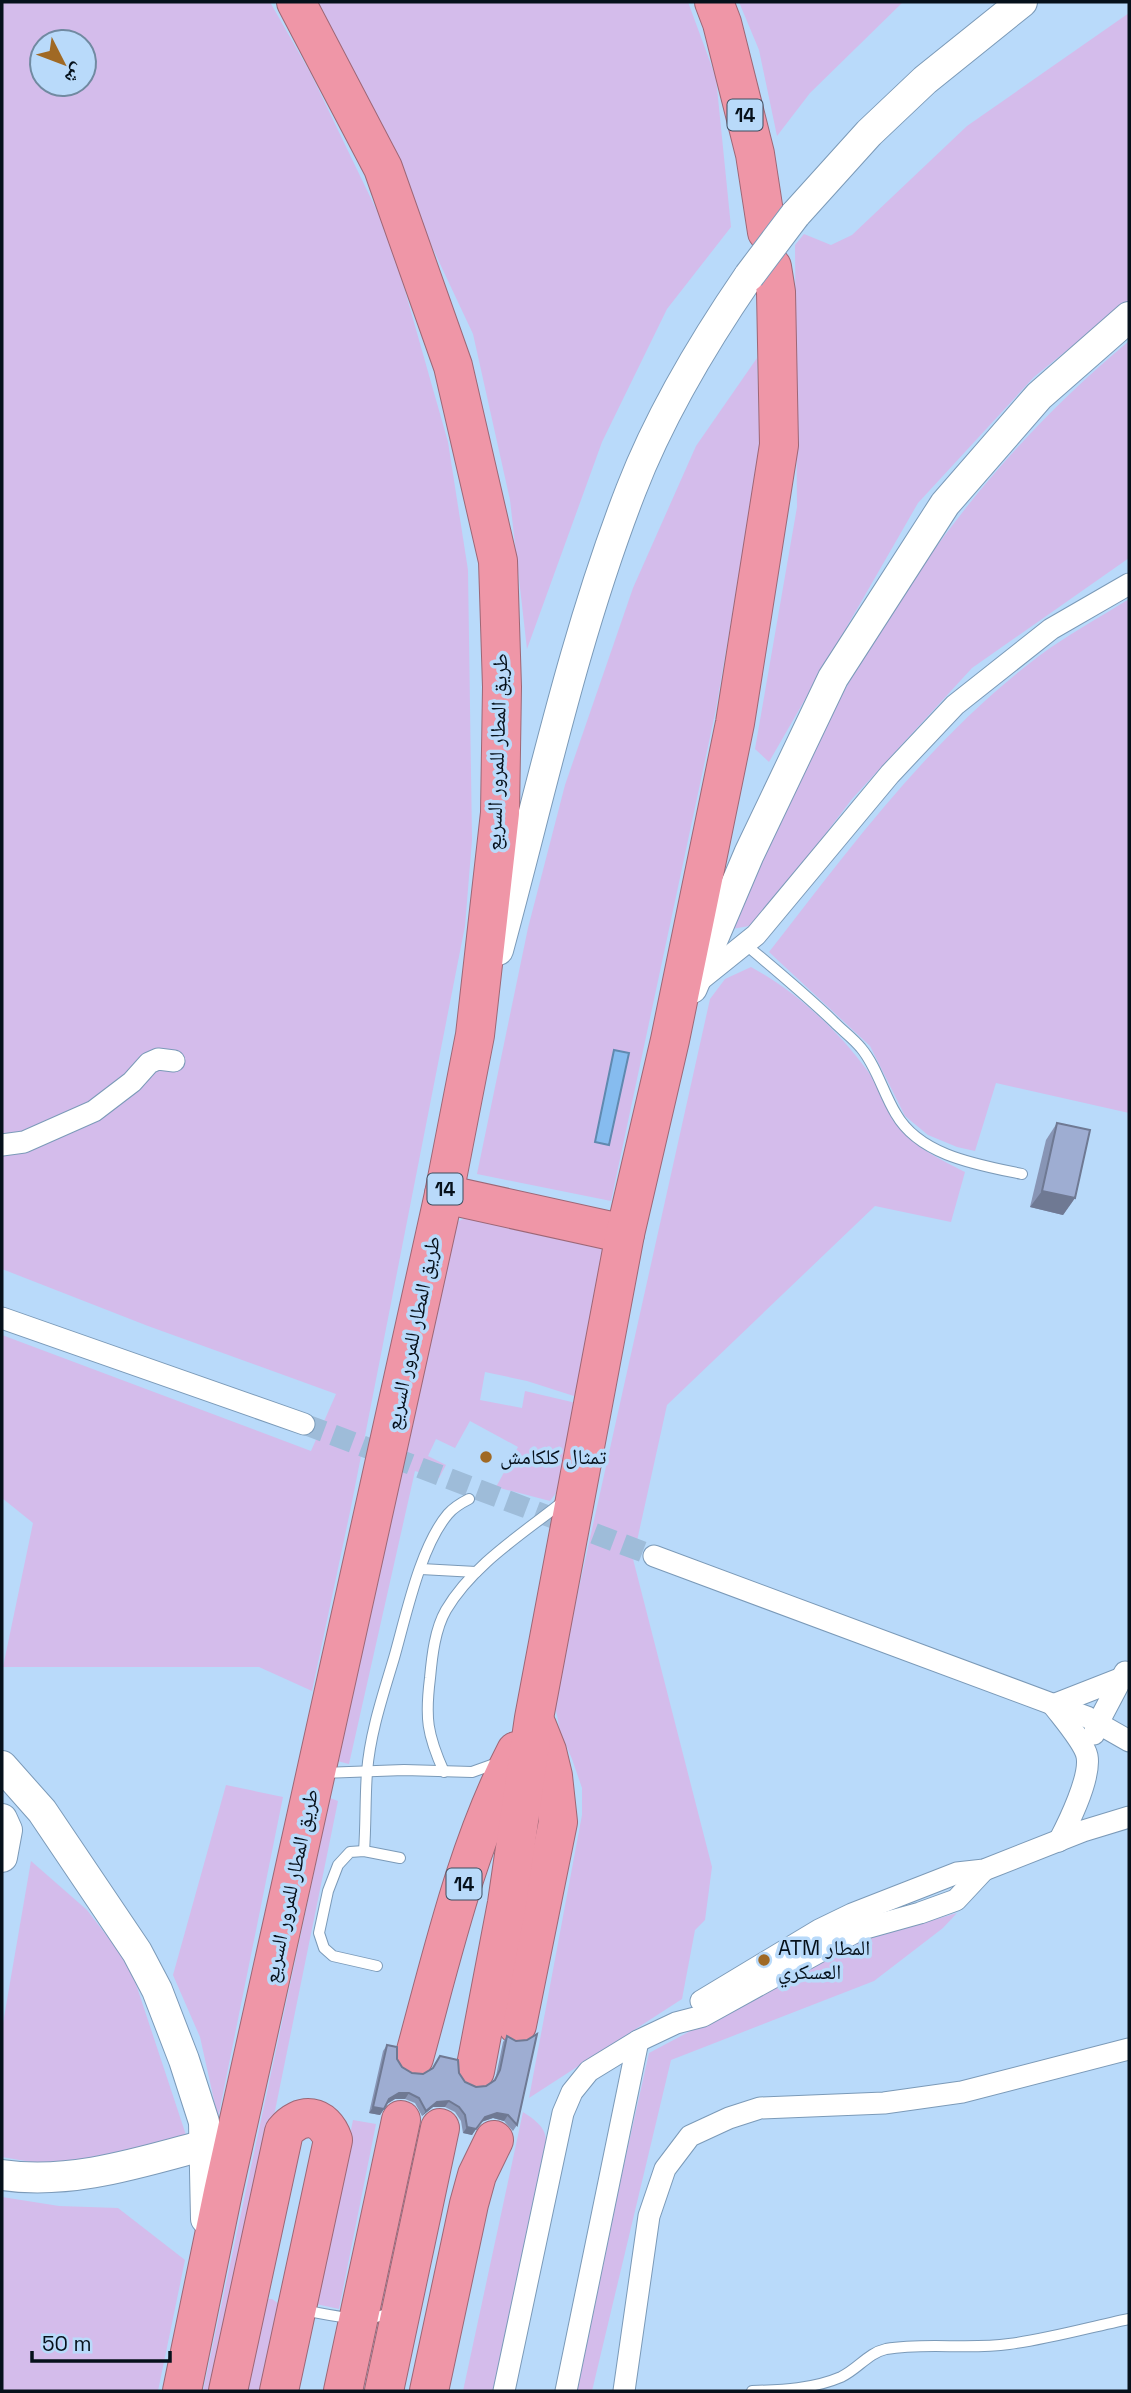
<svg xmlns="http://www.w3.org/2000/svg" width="1131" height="2393" font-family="'Space Grotesk','Noto Naskh Arabic',sans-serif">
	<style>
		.green { fill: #d4bceb; fill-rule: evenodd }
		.water { fill: #86bcef; stroke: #6089af; stroke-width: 2 }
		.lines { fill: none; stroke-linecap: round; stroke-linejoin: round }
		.street-tunnel { stroke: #9ebcd9; stroke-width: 21; stroke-dasharray: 21 10; stroke-linecap: butt }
		.lane-casing { stroke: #7b9ab8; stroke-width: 12 }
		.street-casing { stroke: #7b9ab8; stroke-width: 23 }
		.secondary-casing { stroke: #7b9ab8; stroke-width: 32 }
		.highway-casing { stroke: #9d6776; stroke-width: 40 }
		.lane { stroke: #fff; stroke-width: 10 }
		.street { stroke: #fff; stroke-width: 21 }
		.secondary { stroke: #fff; stroke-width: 30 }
		.highway { stroke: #ef96a7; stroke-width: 38 }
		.secondary-bridge-casing { stroke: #7b9ab8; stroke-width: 32; stroke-linecap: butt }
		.secondary-bridge { stroke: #fff; stroke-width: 30 }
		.wall { fill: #8895b5 }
		.shaded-wall { fill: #6f7993 }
		.building { fill: #9eadd2; stroke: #6f7993; stroke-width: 2 }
		.poi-dot { fill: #a06924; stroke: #b9dafa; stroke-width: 2.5 }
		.labels { text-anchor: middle; stroke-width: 7; stroke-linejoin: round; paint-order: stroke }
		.shield { fill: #b9dafa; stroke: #3c4d5e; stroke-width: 2 }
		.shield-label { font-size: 19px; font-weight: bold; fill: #06111b }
		.street-label { font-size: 21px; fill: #06111b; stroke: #b9dafa }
		.poi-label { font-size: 21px; fill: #06111b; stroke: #b9dafa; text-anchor: start }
	</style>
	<rect width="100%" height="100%" fill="#b9dafa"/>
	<g class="green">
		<path d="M2,2H270L311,74L390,238L448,442L468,570L472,840L465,926L351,1507L312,1691L259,1667H3L33,1523L2,1498V1335L311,1451L336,1394L148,1326L2,1269ZM42,42H84V84H42Z"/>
		<path d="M317,2H688L716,78L731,227L667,309L602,442L527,649L510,500L473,334Z"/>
		<path d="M739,2H903L810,93L777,136L759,50Z"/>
		<path d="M1129,13V300L1034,377L918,503L769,762L755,749L797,507L795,245L804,234L831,245L852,235L967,126Z"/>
		<path d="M1129,341V558L972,668L852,799L776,899L749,926L732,929C749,888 765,847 783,806C795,779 811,753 825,726C905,576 998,450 1129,341Z"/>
		<path d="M757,358L760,451L716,709L611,1201L477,1174L528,928L565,785L633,588L696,446Z"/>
		<path d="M1129,599V1113L996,1083L975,1151L957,1147L928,1135L905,1116L870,1046L769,952C851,847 931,737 1039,656C1067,635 1099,618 1129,599Z"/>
		<path d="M751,967C795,991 837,1029 867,1070C878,1085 883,1103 892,1118C909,1145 938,1158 965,1172L951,1222L875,1206L667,1405L633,1559L712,1867L705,1920L695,1930L682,1999L529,2098L582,1815V1788L572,1759L560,1731L554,1700L710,999L725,979Z"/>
		<path d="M473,1214L610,1248L577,1397L527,1381L485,1372L480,1400L522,1408L525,1391L576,1403L556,1493L550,1501L496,1487L518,1447L470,1421L455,1448L436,1439L428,1456L446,1465L439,1478L415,1471L349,1764L337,1761L457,1222Z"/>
		<path d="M226,1785L283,1797L218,2118L200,2037L173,1975Z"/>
		<path d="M330,1798L338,1801L218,2391H203Z"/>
		<path d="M31,1861L87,1910L130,1966L186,2135L126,2157L43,2164L2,2157V2029Z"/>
		<path d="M957,1913L943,1928L874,1981L671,2060L592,2391H573L649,2053L858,1942Z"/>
		<path d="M523,2112C553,2131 546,2138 544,2171L493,2391H463Z"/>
		<path d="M353,2120L376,2124L339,2309L316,2304Z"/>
		<path d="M2,2197L59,2206L118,2208L185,2260L158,2391H2Z"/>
		<path d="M267,2299H272L279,2304L260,2391H240Z"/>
	</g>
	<path class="water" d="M614,1050L629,1053L609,1145L595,1142Z"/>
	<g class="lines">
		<path class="street-tunnel" d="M304,1424L654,1556"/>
		<defs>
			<g id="lane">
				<path d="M746,945C776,970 806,995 834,1022C843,1031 854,1039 861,1048C877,1067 883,1093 896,1114C920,1156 979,1165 1022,1174"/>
				<path d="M421,1569L476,1572"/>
				<path d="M444,1772C427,1734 425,1718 430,1678C432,1656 435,1629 446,1610C473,1564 524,1533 565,1500"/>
				<path d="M322,1773L404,1770L472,1772L500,1762"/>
				<path d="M364,1851C366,1825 365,1798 367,1772C370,1733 383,1695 394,1658C406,1616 420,1547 448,1514C454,1507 461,1503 469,1499"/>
				<path d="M377,1966L333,1956L324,1948L319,1933L328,1891L338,1865L350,1852L364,1851L400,1858"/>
				<path d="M302,2310C333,2315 363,2325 392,2312"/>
				<path d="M752,2391C783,2390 813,2389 841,2377C858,2369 868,2353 886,2349C927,2342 968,2350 1009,2344C1049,2339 1090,2327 1129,2319"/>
			</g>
			<g id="street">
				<path d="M695,984L756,935L890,774L955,705L1051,629L1129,584"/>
				<path d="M2,1145L24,1142L94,1111L132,1082L149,1063L158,1059L174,1061"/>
				<path d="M2,1318L304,1424"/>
				<path d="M654,1556L1087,1717L1129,1741"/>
				<path d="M1094,1734L1098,1723L1125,1672"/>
				<path d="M1059,1841C1069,1822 1091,1777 1087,1756C1084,1742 1061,1716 1053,1705L1122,1678"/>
				<path d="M701,2001L819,1930L852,1914L957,1873L984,1870L1083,1831L1129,1817"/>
				<path d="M504,2391L563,2113L572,2092L589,2071L638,2041L676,2023L703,2016L859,1930L920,1913L956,1900L984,1870"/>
				<path d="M566,2391L638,2041"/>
				<path d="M624,2391L649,2216L665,2169L690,2136L729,2118L760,2108L884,2103L962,2092L1129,2049"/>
			</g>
			<g id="secondary">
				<path d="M795,215L869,133L925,80L1022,2"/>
				<path d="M498,950C540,796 573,639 631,490C660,415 703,343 749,276"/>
				<path d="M692,988L749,854L833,678L945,504L1039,396L1129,317"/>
				<path d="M2,1766L42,1811L137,1952L157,1990L184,2060L204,2122L206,2219"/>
				<path d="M2,1819L7,1830L2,1857"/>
				<path d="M2,2175C71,2185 138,2163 205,2145"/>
			</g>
			<g id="highway">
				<path d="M714,2L722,23L755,154L767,232"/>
				<path d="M444,1194L625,1234"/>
				<path d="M517,2025L558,1822L553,1776L547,1751L537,1726"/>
				<path d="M414,2058C442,1956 467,1845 516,1751"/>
				<path d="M475,2071L507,1903L534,1718L625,1234L670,1040L735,723L779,445L776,292L772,267"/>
				<path d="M182,2391L223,2192L444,1194L475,1035L500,813L502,687L498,561L453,366L383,168L296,2"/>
				<path d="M228,2391L284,2132C301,2111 324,2114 333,2140L279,2391"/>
				<path d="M343,2391L401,2120"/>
				<path d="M384,2391L440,2128"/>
				<path d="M429,2391L469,2204L477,2175L494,2140"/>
			</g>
		</defs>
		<use href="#lane" class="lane-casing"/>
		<use href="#street" class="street-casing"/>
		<use href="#secondary" class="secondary-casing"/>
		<use href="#highway" class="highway-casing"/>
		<use href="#lane" class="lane"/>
		<use href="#street" class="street"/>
		<use href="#secondary" class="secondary"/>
		<use href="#highway" class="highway"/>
		<defs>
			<path id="secondary-bridge" d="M749,276L795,215"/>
		</defs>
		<use href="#secondary-bridge" class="secondary-bridge-casing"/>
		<use href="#secondary-bridge" class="secondary-bridge"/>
	</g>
	<g class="wall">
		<path d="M1057,1123L1075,1198L1063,1215L1030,1207L1046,1140Z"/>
		<path d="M507,2036L517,2125L513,2131L504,2121L493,2118L481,2122L472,2135L463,2133L461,2121L455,2112L445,2107H433L422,2116L415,2103L405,2099H395L387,2104L380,2115L369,2113L383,2051L387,2045L402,2067L412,2073L423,2074L432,2069L440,2056L459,2073L465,2082L476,2087L486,2086L494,2081L496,2076L503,2042Z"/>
	</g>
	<g class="shaded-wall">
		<path d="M1042,1191L1075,1198L1063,1215L1030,1207Z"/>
		<path d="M399,2093H409L405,2099H395L385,2105L389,2099Z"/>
		<path d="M449,2101L445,2107H433L422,2116L426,2111L437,2102Z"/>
		<path d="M373,2107L384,2109L380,2115L369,2113Z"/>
		<path d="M497,2113L508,2115L504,2121L493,2118L481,2122L485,2117Z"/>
		<path d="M467,2127L476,2129L472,2135L463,2133Z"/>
	</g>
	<g class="building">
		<path d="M1057,1123L1090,1130L1075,1198L1042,1191Z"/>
		<path d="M537,2034L517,2125L508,2115L497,2113L485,2117L476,2129L467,2127L465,2115L459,2107L449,2101L437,2102L426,2111L419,2098L409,2093H399L389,2099L384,2109L373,2107L387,2045L397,2047V2059L402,2067L412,2073L423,2074L433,2068L440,2056L458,2060L459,2073L465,2082L476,2087L486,2086L495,2080L500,2070L507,2036L516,2041L527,2040Z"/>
	</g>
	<g class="poi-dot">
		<circle cx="486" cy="1457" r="7"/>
		<circle cx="764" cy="1960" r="7"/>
	</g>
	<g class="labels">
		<g class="shield">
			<rect x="727.5" y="99.5" width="35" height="31" rx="5"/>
			<rect x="427.5" y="1173.5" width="35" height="31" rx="5"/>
			<rect x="446.5" y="1868.5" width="35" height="31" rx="5"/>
		</g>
		<g class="shield-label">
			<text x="745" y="122">14</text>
			<text x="445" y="1196">14</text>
			<text x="464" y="1891">14</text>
		</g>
		<g class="street-label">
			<text transform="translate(497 752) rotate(-88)" y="7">طريق المطار للمرور السريع</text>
			<text transform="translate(413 1333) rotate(-78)" y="7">طريق المطار للمرور السريع</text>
			<text transform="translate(291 1886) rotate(-78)" y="7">طريق المطار للمرور السريع</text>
		</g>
		<g class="poi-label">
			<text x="500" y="1464">تمثال كلكامش</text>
			<text x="778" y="1955">ATM المطار<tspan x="778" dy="24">العسكري</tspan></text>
		</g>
	</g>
	<rect width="1131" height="2393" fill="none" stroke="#06111b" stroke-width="7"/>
	<g transform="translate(63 63) rotate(132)"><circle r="33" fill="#b9dafa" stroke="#718aa1" stroke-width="2"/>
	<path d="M0-5L12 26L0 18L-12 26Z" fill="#a06924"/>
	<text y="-10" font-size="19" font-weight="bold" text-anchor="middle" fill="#06111b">ش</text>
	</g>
	<path d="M32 2351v10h138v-10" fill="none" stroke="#06111b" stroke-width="3.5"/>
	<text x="42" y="2351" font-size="21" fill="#06111b" stroke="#b9dafa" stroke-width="5" paint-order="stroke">50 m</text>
</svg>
